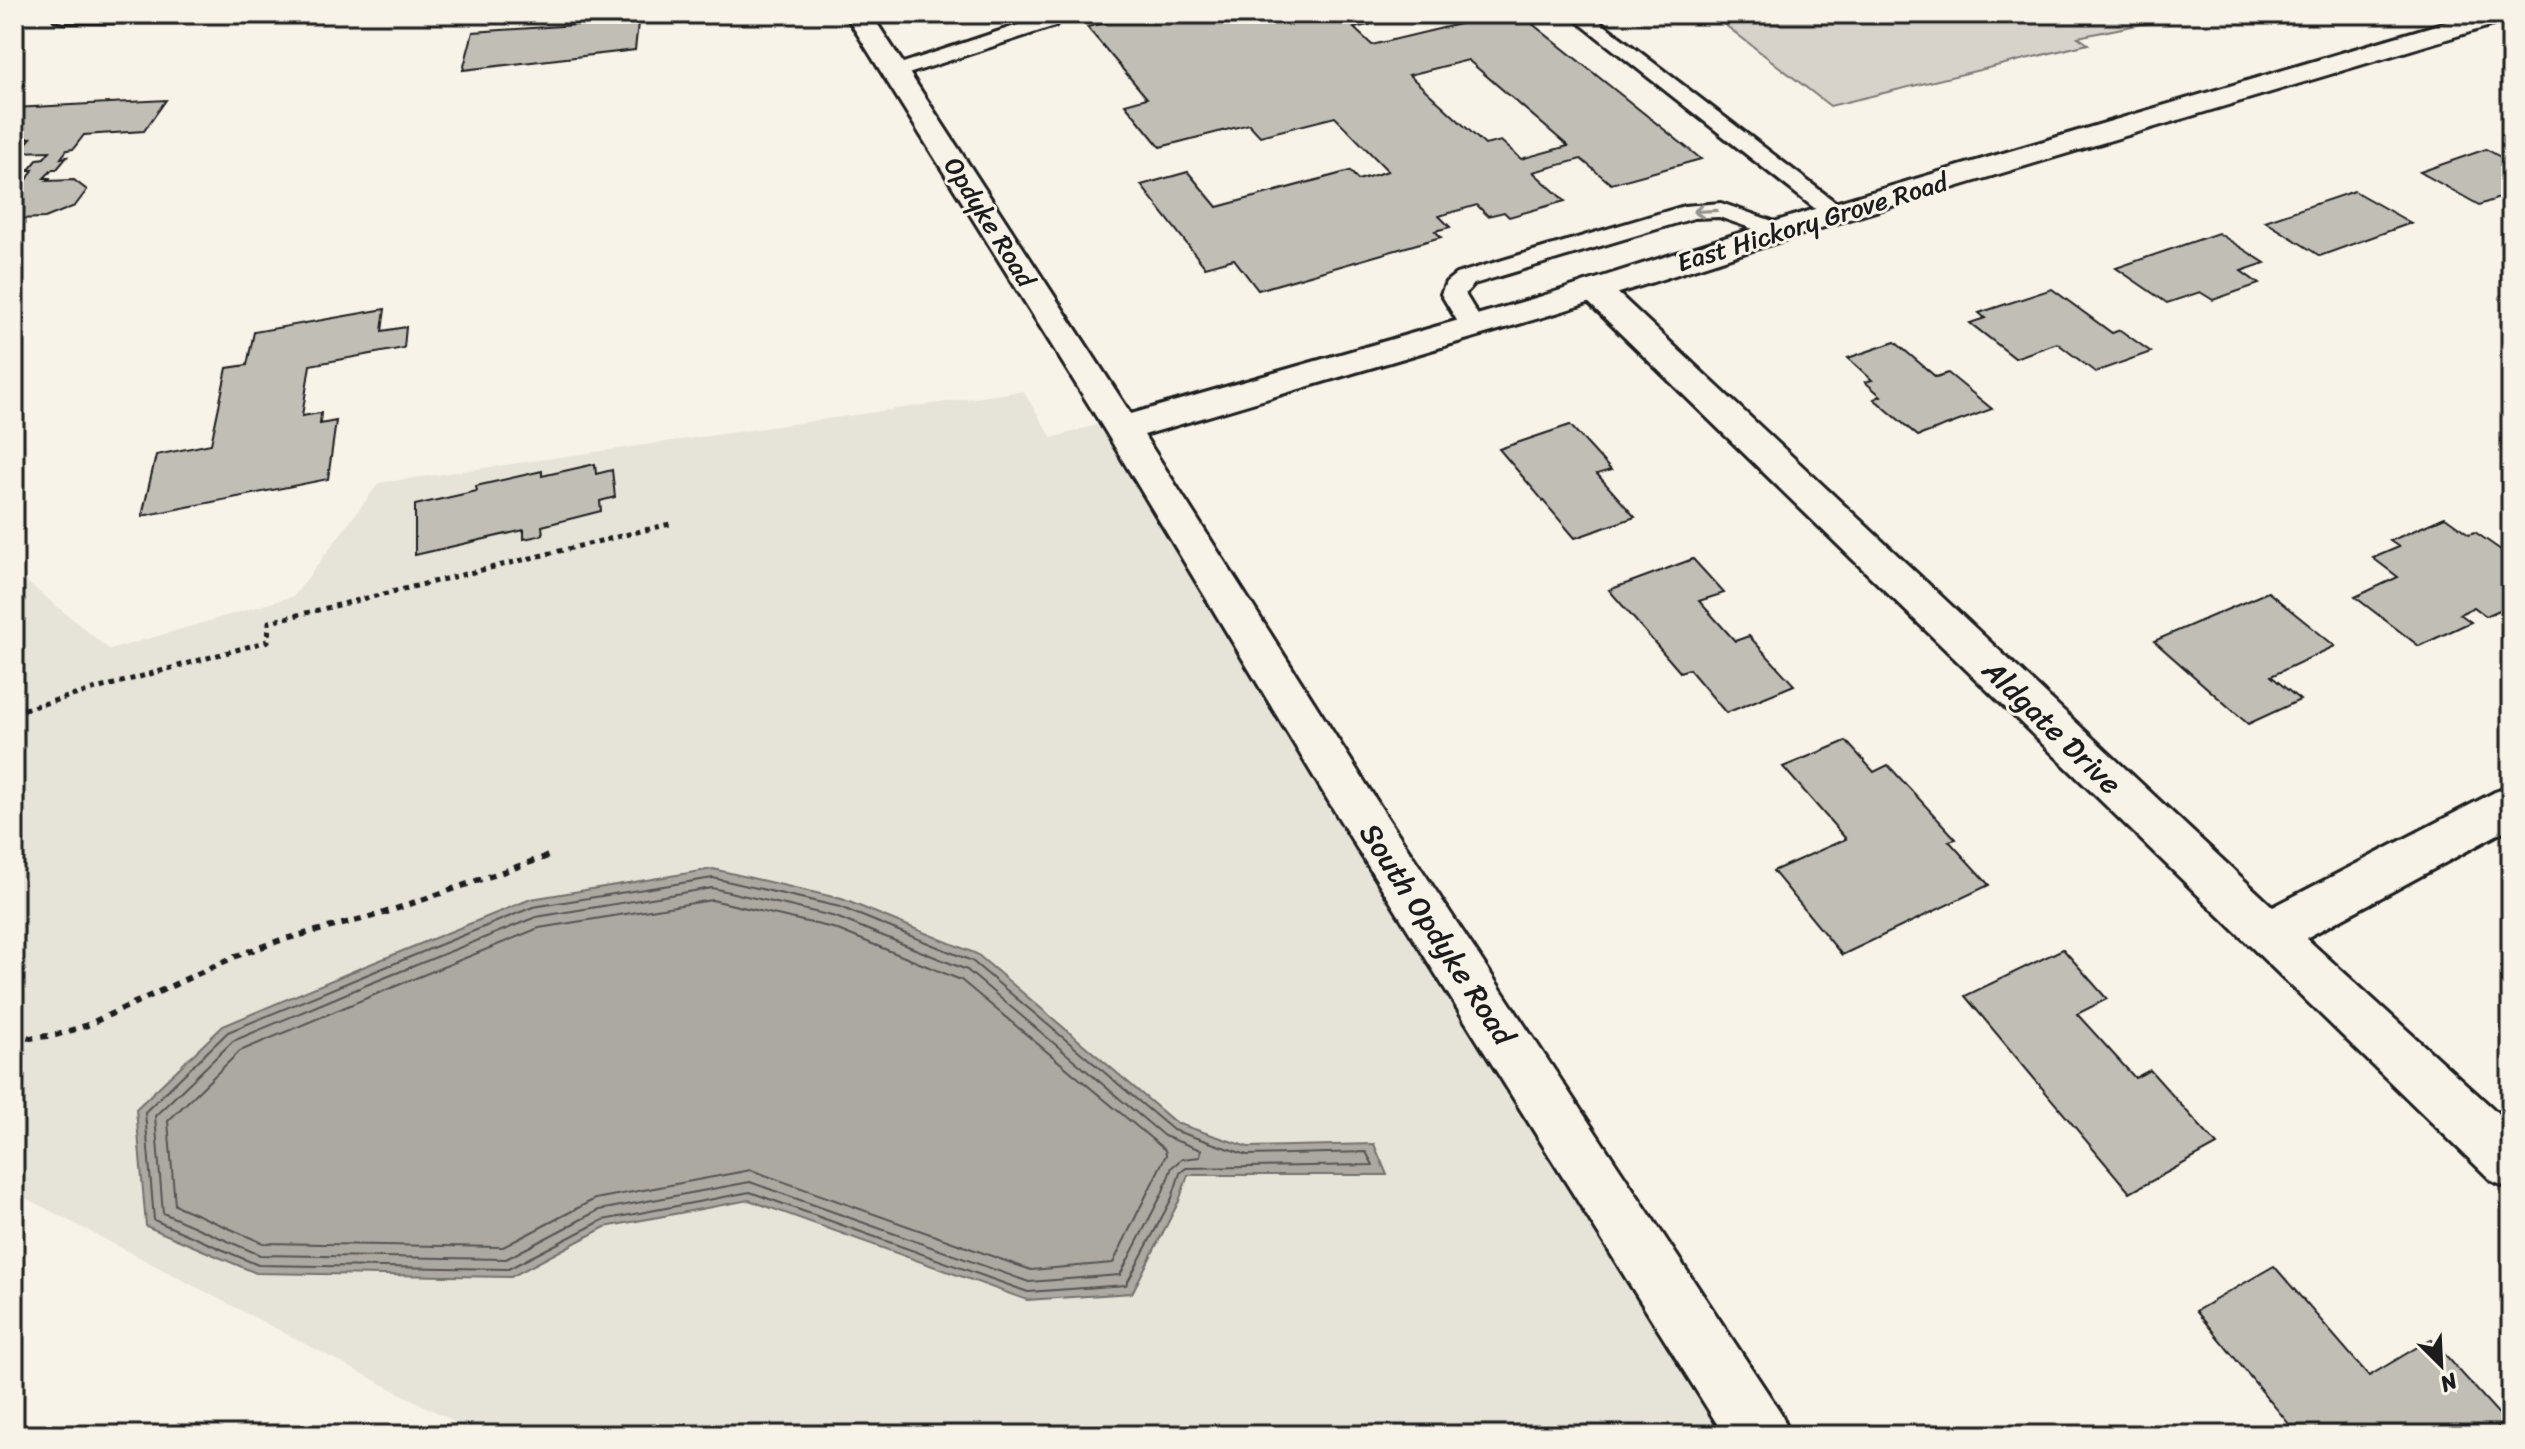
<svg xmlns="http://www.w3.org/2000/svg" width="2525" height="1449" font-family="Sriracha,sans-serif">
	<style>
		.built { fill: #e6e3d9 }
		.green { fill: #d7d3cb; stroke: #7a7874; stroke-width: 2 }
		.water { fill: #aca9a2; stroke: #72716c; stroke-width: 2 }
		.lines { fill: none; stroke-linecap: round; stroke-linejoin: round }
		.shore { stroke: #565452; stroke-width: 2 }
		.building { fill: #c0beb5; stroke: #1c1c1c; stroke-width: 2; fill-rule: evenodd }
		.lane-casing { stroke: #1c1c1c; stroke-width: 6 }
		.street-casing { stroke: #1c1c1c; stroke-width: 6 }
		.secondary-casing { stroke: #1c1c1c; stroke-width: 6 }
		.path-far1 { stroke: #1c1c1c; stroke-width: 5; stroke-dasharray: 5 5; stroke-linecap: butt }
		.path { stroke: #1c1c1c; stroke-width: 6; stroke-dasharray: 7 7; stroke-linecap: butt }
		.lane { fill: #f7f3e8; fill-rule: evenodd }
		.street { fill: #f7f3e8; fill-rule: evenodd }
		.secondary { fill: #f7f3e8; fill-rule: evenodd }
		.oneway { stroke: #94928c }
		.labels { text-anchor: middle; stroke-width: 6; stroke-linejoin: round; paint-order: stroke }
		.far-street-label { font-size: 26px; fill: #1c1c1c; stroke: #f7f3e8 }
		.street-label { font-size: 30px; fill: #1c1c1c; stroke: #f7f3e8 }
	</style>
	<rect width="100%" height="100%" fill="#f7f3e8"/>
	<filter id="ink" filterUnits="userSpaceOnUse"><feTurbulence type="fractalNoise" baseFrequency=".0125" numOctaves="2"/><feDisplacementMap in="SourceGraphic" scale="16" xChannelSelector="R" yChannelSelector="G"/><feConvolveMatrix kernelMatrix="1 2 1 2 8 2 1 2 1" color-interpolation-filters="sRGB"/></filter>
	<g filter="url(#ink)">
		<path class="built" d="M1023,391L1052,438L1120,418L1779,1435H480L14,1192V571L110,650L294,596L379,483Z"/>
		<path class="green" d="M1711,14H2174L2171,18L2078,37L2088,44L1830,106Z"/>
		<path class="water" d="M713,869L842,899L977,954L1176,1123L1248,1147L1374,1144L1387,1175H1188L1179,1201L1132,1293L1027,1300L749,1200L605,1227L511,1277L256,1273L146,1226L136,1109L223,1026L363,967L531,899Z"/>
		<g class="lines">
			<g class="shore">
				<path d="M713,878L840,907L972,961L1173,1130L1247,1155L1366,1152L1373,1165L1186,1168L1180,1173L1172,1198L1126,1285L1028,1292L750,1192L603,1220L508,1269L258,1265L154,1220L145,1112L228,1032L366,975L533,907Z"/>
				<path d="M712,888L836,917L967,970L1164,1136L1201,1150L1200,1157L1182,1159L1172,1167L1162,1194L1120,1275L1029,1282L750,1182L599,1210L506,1259L260,1255L163,1213L155,1116L233,1041L369,984L536,917Z"/>
				<path d="M712,900L833,928L961,980L1165,1150L1166,1155L1113,1263L1031,1270L751,1170L595,1199L503,1247L263,1243L175,1205L168,1121L240,1051L374,995L539,928Z"/>
			</g>
		</g>
		<g class="building">
			<path d="M592,14H647L646,22L638,23L635,50L463,70L473,32L590,24Z"/>
			<path d="M1144,14H1357L1369,25L1354,28L1372,45L1501,14H1520L1701,159L1611,184L1581,159L1533,172L1565,201L1509,217L1504,212L1488,216L1477,205L1439,216L1450,227L1435,231L1441,237L1258,290L1234,259L1205,267L1141,185L1188,172L1217,207L1350,171L1358,180L1388,171L1335,117L1260,136L1249,124L1160,147L1125,104L1147,98L1087,27ZM1468,60L1568,146L1521,159L1501,141L1485,145L1409,75Z"/>
			<path d="M166,100L144,131L84,135L73,149L67,150L61,158L67,157L57,169H53L44,178H50L47,181L74,180L87,190L75,206L45,218L14,219V188L20,180H27L33,170L28,171L38,159L44,158L50,151L19,152L31,138L14,139V108Z"/>
			<path d="M2486,149L2511,163V194L2479,205L2420,172Z"/>
			<path d="M2354,191L2411,223L2320,256L2265,221Z"/>
			<path d="M2218,233L2265,263L2241,271L2259,284L2213,300L2200,292L2167,303L2116,268Z"/>
			<path d="M2052,289L2112,333L2120,330L2151,352L2095,372L2057,343L2015,358L1970,323L1985,318L1979,313Z"/>
			<path d="M385,309L382,331L406,327L404,348L310,365L302,416L321,413L320,424L336,421L328,479L142,516L156,455L211,444L227,368L247,365L254,332Z"/>
			<path d="M1895,342L1936,377L1948,373L1992,409L1918,436L1874,399L1881,396L1865,382L1872,380L1848,358Z"/>
			<path d="M1570,425L1611,470L1597,474L1635,517L1575,538L1499,449Z"/>
			<path d="M595,464L596,474L612,470L615,497L600,501L601,511L542,526L543,535L524,539V530L415,555V505L477,491L476,486L542,471V476Z"/>
			<path d="M2445,517L2469,534L2475,532L2511,557V605L2486,616L2474,607L2460,614L2471,622L2419,646L2355,597L2398,577L2373,558L2399,547L2390,541Z"/>
			<path d="M1693,559L1724,593L1699,601L1735,641L1749,636L1794,685L1726,713L1689,669L1680,672L1609,590Z"/>
			<path d="M2268,592L2335,646L2271,676L2300,700L2248,724L2154,641Z"/>
			<path d="M1846,741L1874,772L1888,765L1956,839L1949,841L1989,885L1842,955L1773,871L1846,839L1783,767Z"/>
			<path d="M2063,949L2107,999L2077,1014L2135,1078L2150,1070L2217,1145L2130,1193L1965,996Z"/>
			<path d="M2274,1266L2369,1376L2431,1339L2506,1422L2487,1435H2298L2196,1311Z"/>
		</g>
		<g class="lines">
			<defs>
				<g id="lane">
					<path d="M1032,14H1052L1058,22L1055,26L902,76L895,78L885,72L888,68L1036,19Z"/>
					<path d="M1568,14H1590L1843,208L1846,213L1843,218H1827Z"/>
					<path d="M1721,203L1787,226L1791,231L1787,236L1779,238L1719,217L1694,218L1474,284L1465,294L1485,327L1482,332H1464L1441,294L1446,282L1456,274L1684,206Z"/>
				</g>
				<g id="street">
					<path d="M51,14H190L186,20L177,22H64L55,20Z"/>
					<path d="M1595,280L1607,283L2273,907L2495,792L2511,786V827L2306,938L2511,1125V1189L2492,1181L1583,297L1578,290L1583,283Z"/>
				</g>
				<path id="secondary" d="M845,14H871L1131,414L1539,297L1824,206L2473,14H2511L2510,20L1846,220L1563,311L1144,435L1387,817L1781,1413L1790,1435H1724L1355,845L1104,429Z"/>
			</defs>
			<use href="#lane" class="lane-casing"/>
			<use href="#street" class="street-casing"/>
			<use href="#secondary" class="secondary-casing"/>
			<path class="path-far1" d="M14,712L268,641L269,622L674,523"/>
			<path class="path" d="M14,1033L30,1038L56,1035L85,1026L236,956L281,940L381,914L554,854"/>
			<use href="#lane" class="lane"/>
			<use href="#street" class="street"/>
			<use href="#secondary" class="secondary"/>
		</g>
		<defs><path id="oneway-shaft" d="M-6 0H5M1.5-3L5.5 0L1.5 3" fill="none" stroke-width="1.6" stroke-linecap="round" stroke-linejoin="round" transform="scale(2)"/></defs>
		<use class="oneway" href="#oneway-shaft" transform="translate(1705 211) rotate(177)"/>
	</g>
	<g class="labels">
		<g class="far-street-label">
			<text transform="translate(990 222) rotate(58)" y="9">Opdyke Road</text>
			<text transform="translate(1812 222) rotate(-17)" y="9">East Hickory Grove Road</text>
		</g>
		<g class="street-label">
			<text transform="translate(2052 727) rotate(44)" y="10">Aldgate Drive</text>
			<text transform="translate(1437 934) rotate(57)" y="10">South Opdyke Road</text>
		</g>
	</g>
	<rect width="2525" height="1449" fill="none" stroke="#f7f3e8" stroke-width="48"/>
	<rect x="24" y="24" width="2477" height="1401" fill="none" stroke="#1c1c1c" stroke-width="3" filter="url(#ink)"/>
	<g transform="translate(2441 1365) rotate(156)" stroke="#f7f3e8" stroke-width="6" paint-order="stroke">
	<path d="M0-6L14 30L0 20L-14 30Z" fill="#1c1c1c"/>
	<text y="-12" font-size="22" font-weight="bold" text-anchor="middle" fill="#1c1c1c">N</text>
	</g>
</svg>
